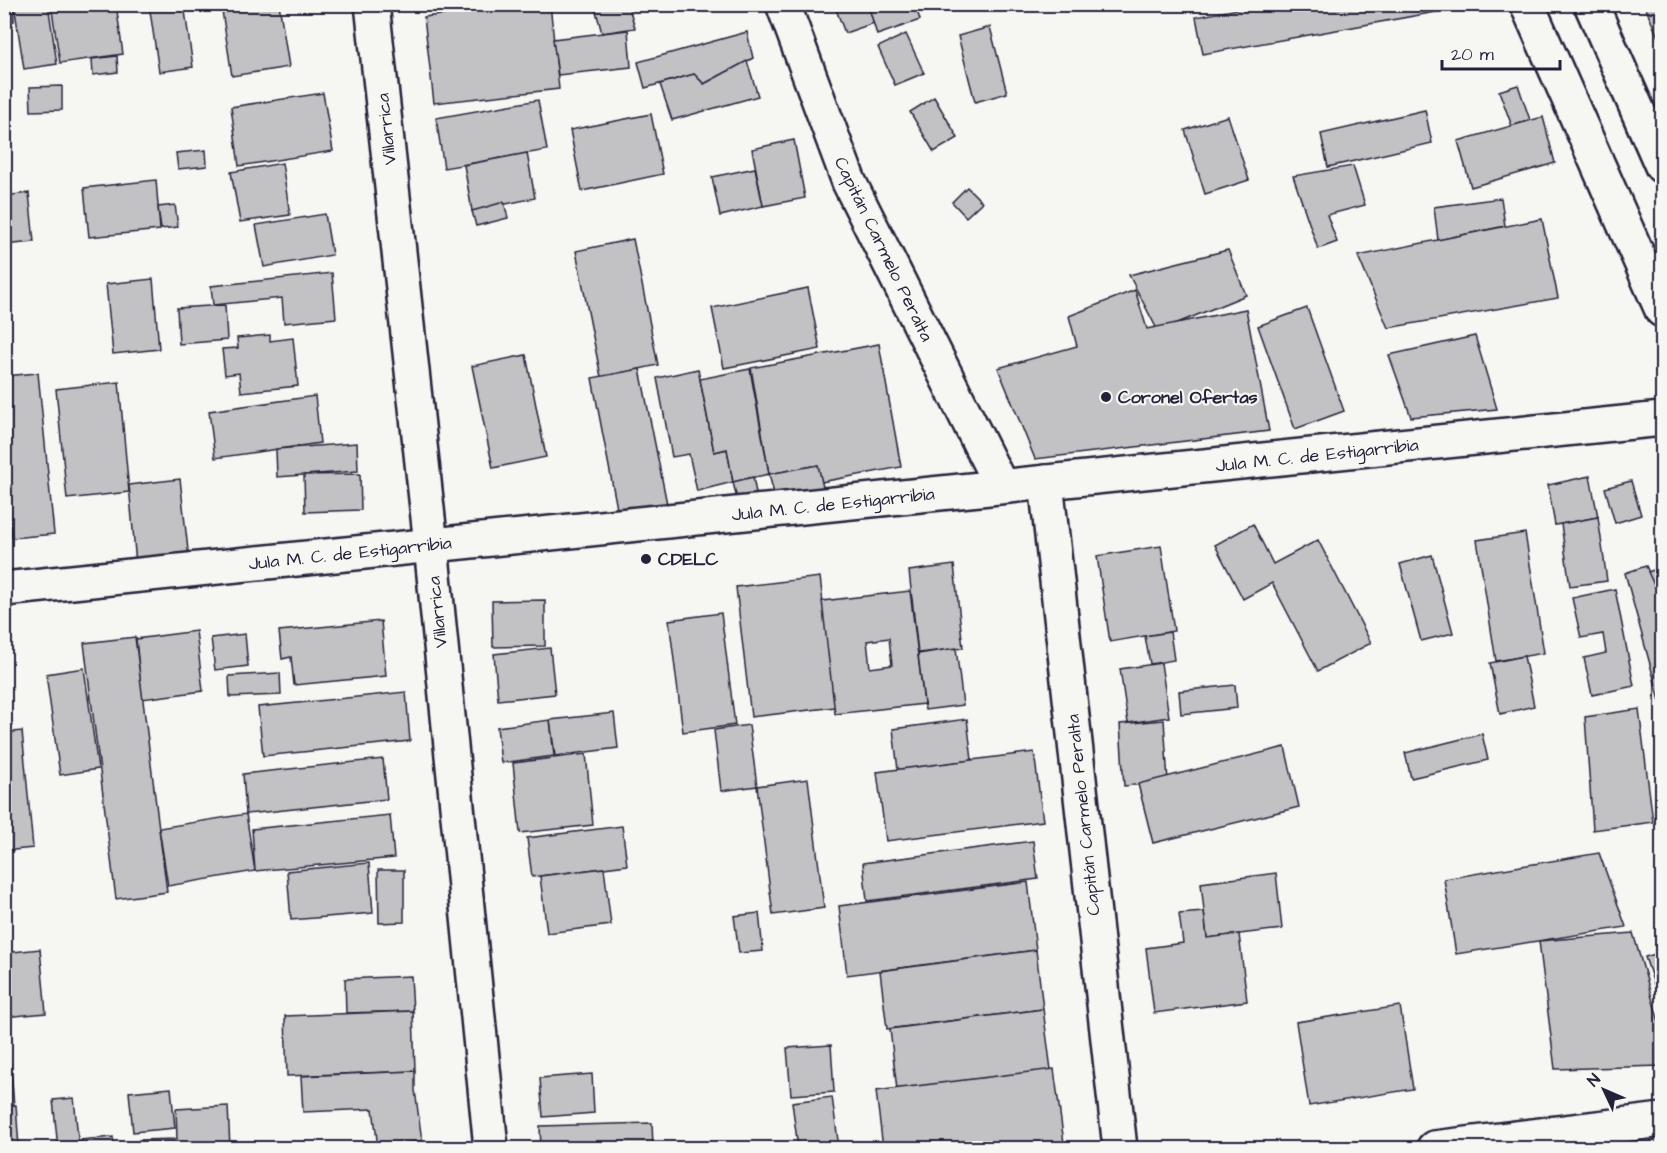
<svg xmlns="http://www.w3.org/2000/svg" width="1667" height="1153" font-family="'Architects Daughter',sans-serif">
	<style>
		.building { fill: #c2c2c4; stroke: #22223b; stroke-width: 1.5; fill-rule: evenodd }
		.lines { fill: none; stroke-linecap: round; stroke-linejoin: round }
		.minor-casing { stroke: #22223b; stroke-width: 38 }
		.trunk-casing { stroke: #22223b; stroke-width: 38 }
		.minor { stroke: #f6f6f2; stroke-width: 33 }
		.trunk { stroke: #f6f6f2; stroke-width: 33 }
		.poi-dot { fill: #22223b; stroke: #f6f6f2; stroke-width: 2 }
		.labels { text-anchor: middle; stroke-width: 4.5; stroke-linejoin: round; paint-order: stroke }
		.street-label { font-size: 18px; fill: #22223b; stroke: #f6f6f2 }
		.poi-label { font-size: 18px; font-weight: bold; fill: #22223b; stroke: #f6f6f2; text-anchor: start }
	</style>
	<rect width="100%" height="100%" fill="#f6f6f2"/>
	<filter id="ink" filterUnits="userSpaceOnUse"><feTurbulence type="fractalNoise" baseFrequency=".0167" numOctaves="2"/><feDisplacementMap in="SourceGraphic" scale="12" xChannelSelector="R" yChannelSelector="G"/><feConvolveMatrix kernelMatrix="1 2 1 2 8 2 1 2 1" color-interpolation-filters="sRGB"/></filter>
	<g filter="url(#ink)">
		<g class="building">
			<path d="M4,4H13L14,21L4,22Z"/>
			<path d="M14,4H48L57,64L24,69Z"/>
			<path d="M51,4H116L123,54L60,63Z"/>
			<path d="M149,4H184L193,67L159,72Z"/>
			<path d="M221,4H279L289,67L232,76Z"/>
			<path d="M534,4H550L559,89L434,103L424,17Z"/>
			<path d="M594,4H628L635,28L602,33Z"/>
			<path d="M834,4H868L874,23L845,33Z"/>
			<path d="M879,4H915L920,20L877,35L869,8Z"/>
			<path d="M1264,4H1452V9L1203,54L1196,17Z"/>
			<path d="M1644,4H1662V41L1660,42Z"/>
			<path d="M990,27L1007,93L975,102L958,36Z"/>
			<path d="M628,30L631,67L558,75L553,39Z"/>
			<path d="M747,32L753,58L704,84L694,74L645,88L638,62Z"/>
			<path d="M906,34L924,73L895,85L878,47Z"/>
			<path d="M117,56L118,72L93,75L92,59Z"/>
			<path d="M747,61L758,96L672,120L660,84L694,74L704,84Z"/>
			<path d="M1518,85L1530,120L1512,126L1499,91Z"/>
			<path d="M62,86V110L31,111L30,87Z"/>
			<path d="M323,93L333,151L239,166L231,107Z"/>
			<path d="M934,97L958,138L934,152L910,112Z"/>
			<path d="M538,100L547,150L444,168L436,118Z"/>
			<path d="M1425,110L1432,143L1328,167L1321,134Z"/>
			<path d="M651,114L663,174L582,191L570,130Z"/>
			<path d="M1228,116L1249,180L1205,194L1185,130Z"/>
			<path d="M1543,117L1555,163L1471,187L1458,141Z"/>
			<path d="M794,140L805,198L763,206L752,149Z"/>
			<path d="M206,150L207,166L178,169L176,153Z"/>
			<path d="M527,153L535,198L472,211L464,165Z"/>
			<path d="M282,163L290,215L240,222L231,172Z"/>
			<path d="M1353,166L1365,205L1327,215L1337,242L1318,249L1293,176Z"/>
			<path d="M755,168L763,206L720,216L712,177Z"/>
			<path d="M156,180L160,230L89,237L84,188Z"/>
			<path d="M967,187L982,202L966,217L952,202Z"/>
			<path d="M29,193L34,242L4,245V196Z"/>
			<path d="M1501,198L1505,226L1438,240L1434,207Z"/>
			<path d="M504,202L508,218L476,226L472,211Z"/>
			<path d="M175,205L178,227L161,229L158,207Z"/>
			<path d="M325,214L332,255L264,267L256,225Z"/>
			<path d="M1542,219L1558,298L1388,328L1358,256Z"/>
			<path d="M633,239L658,365L601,377L576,251Z"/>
			<path d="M1228,250L1246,295L1158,331L1129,275Z"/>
			<path d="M332,273L336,318L284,323L282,298L213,305L211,286Z"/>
			<path d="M153,279L159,349L113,354L106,284Z"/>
			<path d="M808,288L820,349L724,368L712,308Z"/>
			<path d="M1135,290L1147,329L1246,309L1269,431L1035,459L998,368L1077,346L1069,316Z"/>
			<path d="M225,305L227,340L179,344L177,308Z"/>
			<path d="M1307,308L1344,411L1295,429L1258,326Z"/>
			<path d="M270,335V341L293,338L298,386L241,392L239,373L225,375L222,349L238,348L237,338Z"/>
			<path d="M1475,336L1497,409L1411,417L1389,355Z"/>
			<path d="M879,344L901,467L821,482L818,465L769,474L751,368Z"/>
			<path d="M526,355L546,457L493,468L472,366Z"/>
			<path d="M640,369L669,514L620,524L592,378Z"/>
			<path d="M698,369L714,452L727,449L733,482L697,491L689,454L672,457L657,378Z"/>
			<path d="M750,369L769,474L733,482L727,449L714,452L700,379Z"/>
			<path d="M38,373L54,534L12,538L4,460V376Z"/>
			<path d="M119,382L129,492L67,499L56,389Z"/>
			<path d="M315,396L320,443L215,458L209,411Z"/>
			<path d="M357,443L358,471L277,477L276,449Z"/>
			<path d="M818,465L825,496L777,506L769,474Z"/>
			<path d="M360,474L361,510L305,512L304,475Z"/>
			<path d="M1590,476L1598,517L1555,525L1548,485Z"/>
			<path d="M753,477L758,504L739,508L733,482Z"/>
			<path d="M180,479L189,559L136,564L129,485Z"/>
			<path d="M1631,481L1641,515L1615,523L1605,488Z"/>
			<path d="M1598,517L1607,581L1570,586L1561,524Z"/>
			<path d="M1253,524L1273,564L1318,540L1371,643L1318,671L1272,583L1243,599L1215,545Z"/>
			<path d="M1525,533L1544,653L1496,661L1477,540Z"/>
			<path d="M1161,546L1174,631L1110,642L1097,556Z"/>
			<path d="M1432,555L1453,633L1421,641L1400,564Z"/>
			<path d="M954,565L963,648L918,653L909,571Z"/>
			<path d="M1646,566L1662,602V708L1625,573Z"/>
			<path d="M1662,567V602L1648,572Z"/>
			<path d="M820,577L835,707L751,717L736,587Z"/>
			<path d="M1615,589L1634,686L1592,695L1584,658L1606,653L1603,634L1581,638L1572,598Z"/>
			<path d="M910,591L924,704L835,714L822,601ZM889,638L892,665L870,668L867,641Z"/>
			<path d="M545,600V646L493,647L492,601Z"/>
			<path d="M721,613L735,725L683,732L669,620Z"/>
			<path d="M381,621L386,676L294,685L291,657L282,659L279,631Z"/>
			<path d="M196,631L203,691L142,699L136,639Z"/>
			<path d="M1170,632L1174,660L1150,664L1145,636Z"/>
			<path d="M245,634L248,666L215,670L211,638Z"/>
			<path d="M135,637L167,892L116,899L84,643Z"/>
			<path d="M550,648L555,694L498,700L494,654Z"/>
			<path d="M956,648L963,705L925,710L918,654Z"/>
			<path d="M1524,656L1534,706L1500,714L1490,663Z"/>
			<path d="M1161,663L1169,717L1128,723L1120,669Z"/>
			<path d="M84,668L98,769L60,775L46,674Z"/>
			<path d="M280,673L281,695L230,697L229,676Z"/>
			<path d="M1235,685L1237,708L1181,714L1179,691Z"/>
			<path d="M406,692L410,741L263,756L258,707Z"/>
			<path d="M1639,709L1653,822L1593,830L1585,717Z"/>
			<path d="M614,713L618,748L555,756L550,720Z"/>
			<path d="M967,719L972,760L898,770L893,729Z"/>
			<path d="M550,720L554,756L501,763L497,727Z"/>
			<path d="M1164,720L1168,782L1124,786L1120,724Z"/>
			<path d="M749,725L757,786L721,791L714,730Z"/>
			<path d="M22,731L33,848L4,851V733Z"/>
			<path d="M1482,734L1488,760L1411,778L1405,753Z"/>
			<path d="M1285,747L1299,807L1153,843L1138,784Z"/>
			<path d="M1034,752L1043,821L886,841L877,772Z"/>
			<path d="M586,754L593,825L520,833L513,763Z"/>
			<path d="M383,759L387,799L246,814L243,774Z"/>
			<path d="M808,779L824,908L773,915L757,786Z"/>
			<path d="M246,814L255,871L168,886L159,828Z"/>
			<path d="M390,815L394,858L255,871L252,829Z"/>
			<path d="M622,826L627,865L532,877L527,838Z"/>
			<path d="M1033,841L1038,879L867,901L863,863Z"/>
			<path d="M1599,853L1626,927L1456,954L1444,879Z"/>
			<path d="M369,863L373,913L291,920L287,871Z"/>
			<path d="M604,868L611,925L547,933L540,876Z"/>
			<path d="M378,870H404V922L379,923Z"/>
			<path d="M1276,873L1282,929L1207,938L1201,883Z"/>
			<path d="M1028,882L1036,950L847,975L839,906Z"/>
			<path d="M1204,912L1207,938L1239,934L1247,1001L1154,1013L1146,948L1183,943L1179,914Z"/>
			<path d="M759,913L763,951L739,953L734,916Z"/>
			<path d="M1633,933L1662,1032V1066L1555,1069L1539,941Z"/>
			<path d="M40,949L46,1013L4,1017V953Z"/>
			<path d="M1036,950L1043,1009L887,1029L880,971Z"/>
			<path d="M1662,952V1008L1645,957Z"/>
			<path d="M411,976L413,1011L346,1013L345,979Z"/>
			<path d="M1400,1006L1413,1089L1309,1106L1296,1022Z"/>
			<path d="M1043,1009L1051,1070L897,1090L890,1029Z"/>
			<path d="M413,1011L415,1071L287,1076L285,1016Z"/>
			<path d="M6,1017L14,1105L4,1106V1018Z"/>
			<path d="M831,1045L834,1092L791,1095L787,1048Z"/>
			<path d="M1054,1069L1064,1143L1019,1148H883L876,1091Z"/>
			<path d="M415,1071V1090L422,1141L378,1147L373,1109L303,1112L301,1076Z"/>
			<path d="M592,1074L594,1113L543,1117L540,1078Z"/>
			<path d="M171,1088L175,1128L133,1132L129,1092Z"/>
			<path d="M832,1097L839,1148H798L792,1102Z"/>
			<path d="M74,1098L79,1148H58L53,1100Z"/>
			<path d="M16,1105L19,1148H4V1106Z"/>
			<path d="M228,1106L230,1148H140L139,1140L177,1139L176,1109Z"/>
			<path d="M652,1123L653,1148H541L540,1126Z"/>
			<path d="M113,1137L114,1148H81L80,1140Z"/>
		</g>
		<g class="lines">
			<defs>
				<g id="minor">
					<path d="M372,4L431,545L491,1148"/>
					<path d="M783,4L849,182L1001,486"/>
					<path d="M1046,482L1120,1148"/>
					<path d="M4,589L1662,419"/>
					<path d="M1434,1148L1662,1120"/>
				</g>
				<g id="trunk">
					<path d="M1527,4L1662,310"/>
					<path d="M1591,4L1662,166"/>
				</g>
			</defs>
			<use href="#minor" class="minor-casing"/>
			<use href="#trunk" class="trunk-casing"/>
			<use href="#minor" class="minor"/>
			<use href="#trunk" class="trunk"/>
		</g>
	</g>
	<g class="poi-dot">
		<circle cx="1106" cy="397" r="6"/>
		<circle cx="646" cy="559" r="6"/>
	</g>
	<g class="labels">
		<g class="street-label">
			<text transform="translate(386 129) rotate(-96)" y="6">Villarrica</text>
			<text transform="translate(884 249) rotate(64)" y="6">Capitán Carmelo Peralta</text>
			<text transform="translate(1317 455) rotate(-6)" y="6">Jula M. C. de Estigarribia</text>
			<text transform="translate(833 504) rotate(-6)" y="6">Jula M. C. de Estigarribia</text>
			<text transform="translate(350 553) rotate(-6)" y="6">Jula M. C. de Estigarribia</text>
			<text transform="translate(437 612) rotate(-96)" y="6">Villarrica</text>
			<text transform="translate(1083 815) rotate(-96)" y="6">Capitán Carmelo Peralta</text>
		</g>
		<g class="poi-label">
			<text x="1118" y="403">Coronel Ofertas</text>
			<text x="658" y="565">CDELC</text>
		</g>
	</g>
	<rect width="1667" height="1153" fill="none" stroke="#f6f6f2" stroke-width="24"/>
	<rect x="12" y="12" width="1643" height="1129" fill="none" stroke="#22223b" stroke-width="2" filter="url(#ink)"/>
	<g transform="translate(1604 1090) rotate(314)" stroke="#f6f6f2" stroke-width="4.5" paint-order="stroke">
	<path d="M0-4.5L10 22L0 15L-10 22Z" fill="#22223b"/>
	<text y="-9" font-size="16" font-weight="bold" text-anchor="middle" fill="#22223b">N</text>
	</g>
	<path d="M1442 60v9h118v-9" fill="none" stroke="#22223b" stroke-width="3"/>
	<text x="1451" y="60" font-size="18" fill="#22223b" stroke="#f6f6f2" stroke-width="4.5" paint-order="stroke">20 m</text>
</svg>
